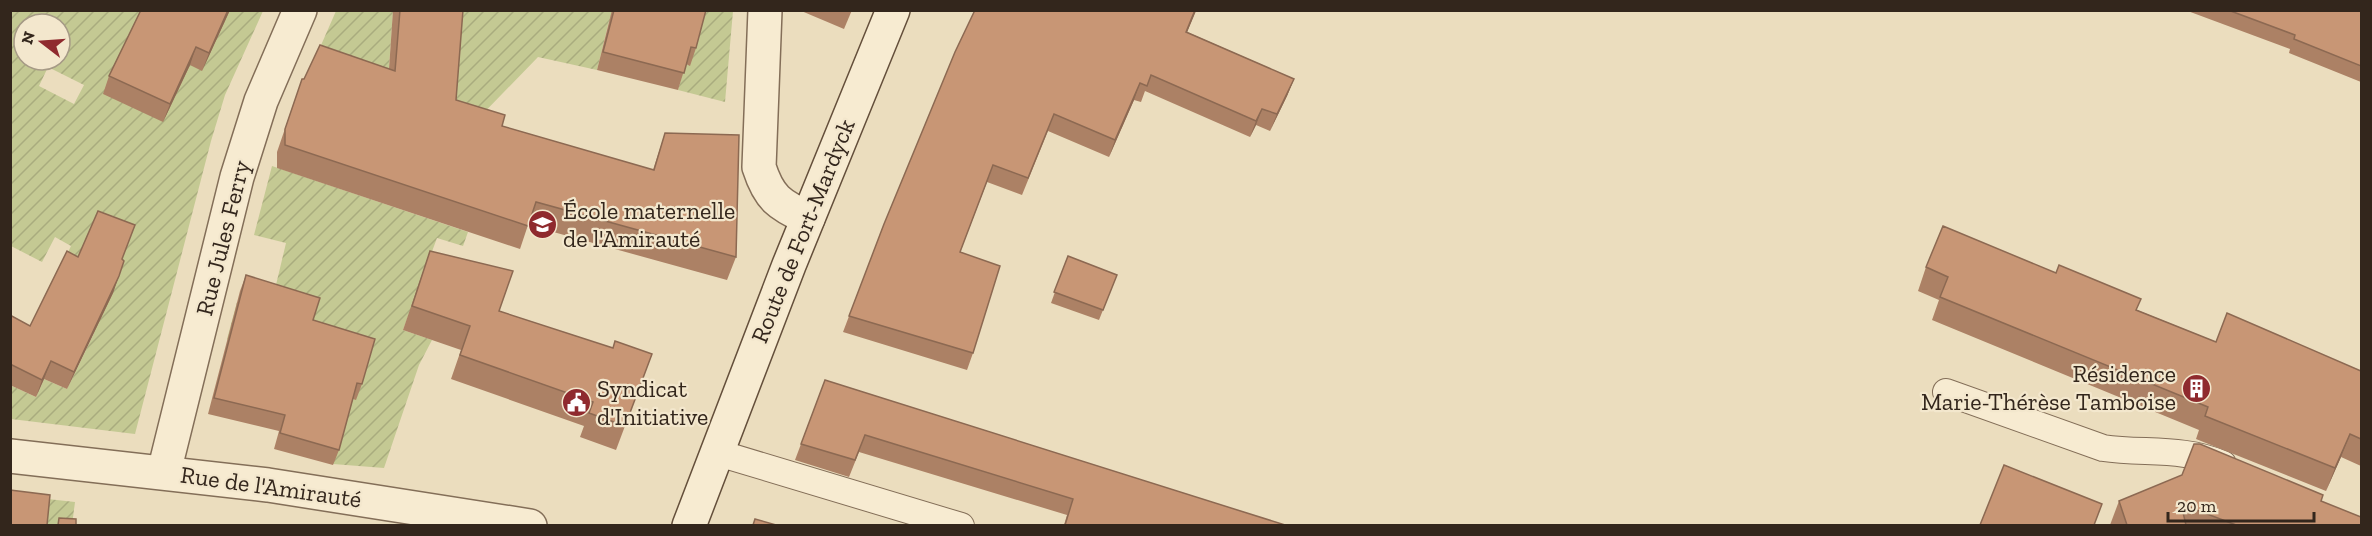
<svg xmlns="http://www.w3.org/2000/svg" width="2372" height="536" font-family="'Zilla Slab',serif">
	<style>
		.garden { fill: url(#garden-furrows); fill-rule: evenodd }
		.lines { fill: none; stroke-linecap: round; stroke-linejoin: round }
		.service-casing { stroke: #836e58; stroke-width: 28 }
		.minor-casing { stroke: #836e58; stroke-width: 36 }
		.secondary-casing { stroke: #644f3b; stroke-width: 36 }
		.service { stroke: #f7ebd1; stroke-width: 26 }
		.minor { stroke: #f7ebd1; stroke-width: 33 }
		.secondary { stroke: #f7ebd1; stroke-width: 33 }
		.wall { fill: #ac8165 }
		.shaded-wall { fill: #8c6952 }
		.building { fill: #c89675; stroke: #8c6952; stroke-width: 1.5 }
		.labels { text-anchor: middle; stroke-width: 4.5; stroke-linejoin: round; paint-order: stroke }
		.poi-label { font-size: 24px; fill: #33261c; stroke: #f3e7cd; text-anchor: start }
		.street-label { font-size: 24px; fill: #33261c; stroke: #f3e7cd }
	</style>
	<defs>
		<pattern id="garden-furrows" width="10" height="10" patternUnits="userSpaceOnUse" patternTransform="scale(1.5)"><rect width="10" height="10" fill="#c4c993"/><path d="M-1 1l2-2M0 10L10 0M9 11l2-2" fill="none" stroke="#a9ac7e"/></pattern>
	</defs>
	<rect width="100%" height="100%" fill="#ebddbe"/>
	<g class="garden">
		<path d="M11,11H263L225,95L211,141L135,434L11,419L10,385L36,397L44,379L67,389L94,333L60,269L71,246L55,237L42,262L11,246ZM24,24H60V60H24ZM48,67L84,85L74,104L39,86Z"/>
		<path d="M336,11H393L389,68L456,11H633L609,21L597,70L538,57L472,125L311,68Z"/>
		<path d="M681,11H733L725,102L678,90L685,64L690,65Z"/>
		<path d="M272,166L468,232L463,246L437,238L403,330L432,340L419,365L384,468L333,464L227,339L237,302L270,310L286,243L254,235Z"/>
		<path d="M11,495L75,502L72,525H42Z"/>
	</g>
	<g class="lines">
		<defs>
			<g id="service">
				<path d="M1946,392L2103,448C2145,454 2182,447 2223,464"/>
				<path d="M715,452L961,526"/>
			</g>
			<g id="minor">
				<path d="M765,10L759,167C769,198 779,205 808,218"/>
				<path d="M10,456L268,485L530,526"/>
				<path d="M164,472L237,177L261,101L300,10"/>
			</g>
			<path id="secondary" d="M689,526L789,265L893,10"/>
		</defs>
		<use href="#service" class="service-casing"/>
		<use href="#minor" class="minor-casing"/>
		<use href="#secondary" class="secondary-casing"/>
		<use href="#service" class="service"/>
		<use href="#minor" class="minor"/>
		<use href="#secondary" class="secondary"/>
	</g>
	<g class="wall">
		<path d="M141,10H230L202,71L190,65L163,122L103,94L109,76Z"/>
		<path d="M393,10H463L456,100L502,126L653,170L665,133L736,257L727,280L528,225L520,249L277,168V152L302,79L389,69Z"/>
		<path d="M612,10H706L696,48L690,66L686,64L678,90L597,70Z"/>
		<path d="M799,10H852L844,29Z"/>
		<path d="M1196,10L1187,32L1294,79L1287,96L1270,131L1256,125L1250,137L1145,91L1141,102L1134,100L1109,157L1048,131L1022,195L987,182L960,252L973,353L967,370L843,332L884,224Z"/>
		<path d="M2185,10H2361V82L2289,53L2290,49Z"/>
		<path d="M430,251L499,311L612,348L652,354L616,450L580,437L584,426L451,379L461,350L403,330Z"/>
		<path d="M1068,256L1117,275L1099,320L1051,303Z"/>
		<path d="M78,257L122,260L113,293L67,389L44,379L36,397L10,385V315L30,326Z"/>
		<path d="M1926,267L2137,310L2216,342L2361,371V466L2341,457L2326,491L2196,439L2199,430L1932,320L1939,300L1918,291Z"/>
		<path d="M246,275L313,320L362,384L356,400L353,399L339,450L333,465L274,449L279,431L208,414L240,291Z"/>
		<path d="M825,380L1285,525H1064L1067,515L859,452L849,477L795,460Z"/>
		<path d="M2119,501H2321L2361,525H2110Z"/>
	</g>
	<g class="shaded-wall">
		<path d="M228,10H230L202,71L209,53Z"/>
		<path d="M1195,10L1196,11L1180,49L1186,32Z"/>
		<path d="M196,47L190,65L163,122L170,104Z"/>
		<path d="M1294,79L1287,96L1270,131L1277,114Z"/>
		<path d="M1140,83L1134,100L1109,157L1115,140Z"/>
		<path d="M1262,109L1256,125L1250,137L1256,121Z"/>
		<path d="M119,276L113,293L67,389L74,372Z"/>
		<path d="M51,361L44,379L36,397L42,380Z"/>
		<path d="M2350,434L2341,457L2326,491L2335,468Z"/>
	</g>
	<g class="building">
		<path d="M141,10H228L209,53L196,47L170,104L109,76Z"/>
		<path d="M400,10H463L456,100L505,115L502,126L654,170L665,133L739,135L736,257L536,202L528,226L285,145V129L302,79H304L320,45L395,71Z"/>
		<path d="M614,10H706L696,48L691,47L684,73L603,52Z"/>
		<path d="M975,10H1195L1186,32L1294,79L1277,114L1262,109L1256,121L1151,75L1147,86L1140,83L1115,140L1054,114L1028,178L993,165L960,252L1000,266L973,353L849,316L884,224L955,52Z"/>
		<path d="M2228,10H2361V66L2294,39L2295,35Z"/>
		<path d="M98,211L135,225L122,259L124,261L119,276L74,372L51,361L42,380L10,364V315L30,326L67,251L78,257Z"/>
		<path d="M1943,226L2056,273L2059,265L2141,299L2136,310L2216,342L2227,313L2361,371V439L2350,434L2335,468L2205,416L2208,407L1940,297L1948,277L1926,267Z"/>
		<path d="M430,251L513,271L499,311L613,348L615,341L652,354L625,426L589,413L593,402L460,355L470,326L412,306Z"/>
		<path d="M1068,256L1117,275L1103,310L1054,292Z"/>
		<path d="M246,275L320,298L313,320L375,339L362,384L357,383L339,450L280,433L285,415L214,398Z"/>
		<path d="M825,380L1285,525H1065L1073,499L865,435L855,460L801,444Z"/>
		<path d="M2194,444H2200L2323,495L2321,501L2361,517V525H2236L2181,504L2186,525H2127L2119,501L2182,475Z"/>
		<path d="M2004,465L2102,504L2094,525H1980Z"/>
		<path d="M10,490L50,495L47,525H10Z"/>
		<path d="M59,518L76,519V525H58Z"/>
		<path d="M755,519L776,525H753Z"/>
	</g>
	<defs>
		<symbol id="school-disc" viewBox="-11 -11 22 22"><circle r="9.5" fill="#8f2a2e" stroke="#f3e7cd"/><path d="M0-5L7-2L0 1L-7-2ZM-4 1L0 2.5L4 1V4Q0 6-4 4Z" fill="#fff"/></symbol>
		<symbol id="building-disc" viewBox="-11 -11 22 22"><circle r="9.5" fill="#8f2a2e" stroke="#f3e7cd"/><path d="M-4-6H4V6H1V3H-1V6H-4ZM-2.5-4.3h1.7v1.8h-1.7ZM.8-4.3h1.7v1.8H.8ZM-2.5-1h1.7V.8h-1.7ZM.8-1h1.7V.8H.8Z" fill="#fff"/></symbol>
		<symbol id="civic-disc" viewBox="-11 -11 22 22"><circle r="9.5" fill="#8f2a2e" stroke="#f3e7cd"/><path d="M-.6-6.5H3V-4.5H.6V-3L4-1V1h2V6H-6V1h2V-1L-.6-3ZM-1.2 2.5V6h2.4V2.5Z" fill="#fff"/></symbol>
	</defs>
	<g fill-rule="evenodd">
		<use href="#school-disc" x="526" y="208" width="33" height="33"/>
		<use href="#building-disc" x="2180" y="372" width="33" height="33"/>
		<use href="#civic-disc" x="560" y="386" width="33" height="33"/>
	</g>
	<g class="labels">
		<g class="poi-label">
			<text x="563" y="219">École maternelle<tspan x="563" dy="28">de l'Amirauté</tspan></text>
			<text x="2176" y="382" text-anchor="end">Résidence<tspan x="2176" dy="28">Marie-Thérèse Tamboise</tspan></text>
			<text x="597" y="397">Syndicat<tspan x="597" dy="28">d'Initiative</tspan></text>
		</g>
		<g class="street-label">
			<text transform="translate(803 231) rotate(-68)" y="8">Route de Fort-Mardyck</text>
			<text transform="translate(223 238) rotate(-76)" y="8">Rue Jules Ferry</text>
			<text transform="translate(271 487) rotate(8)" y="8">Rue de l'Amirauté</text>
		</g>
	</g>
	<rect width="2372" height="536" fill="none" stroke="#33261c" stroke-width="24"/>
	<g transform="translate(42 42) rotate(287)"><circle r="28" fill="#f3e7cd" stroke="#a69a86" stroke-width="1.5"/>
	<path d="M0-4.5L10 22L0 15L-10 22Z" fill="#8f2a2e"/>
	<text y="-9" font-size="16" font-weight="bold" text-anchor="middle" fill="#33261c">N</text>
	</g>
	<path d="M2168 512v9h146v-9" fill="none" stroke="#33261c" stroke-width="3"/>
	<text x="2177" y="512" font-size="18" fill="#33261c" stroke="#f3e7cd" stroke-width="4.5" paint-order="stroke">20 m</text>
</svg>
